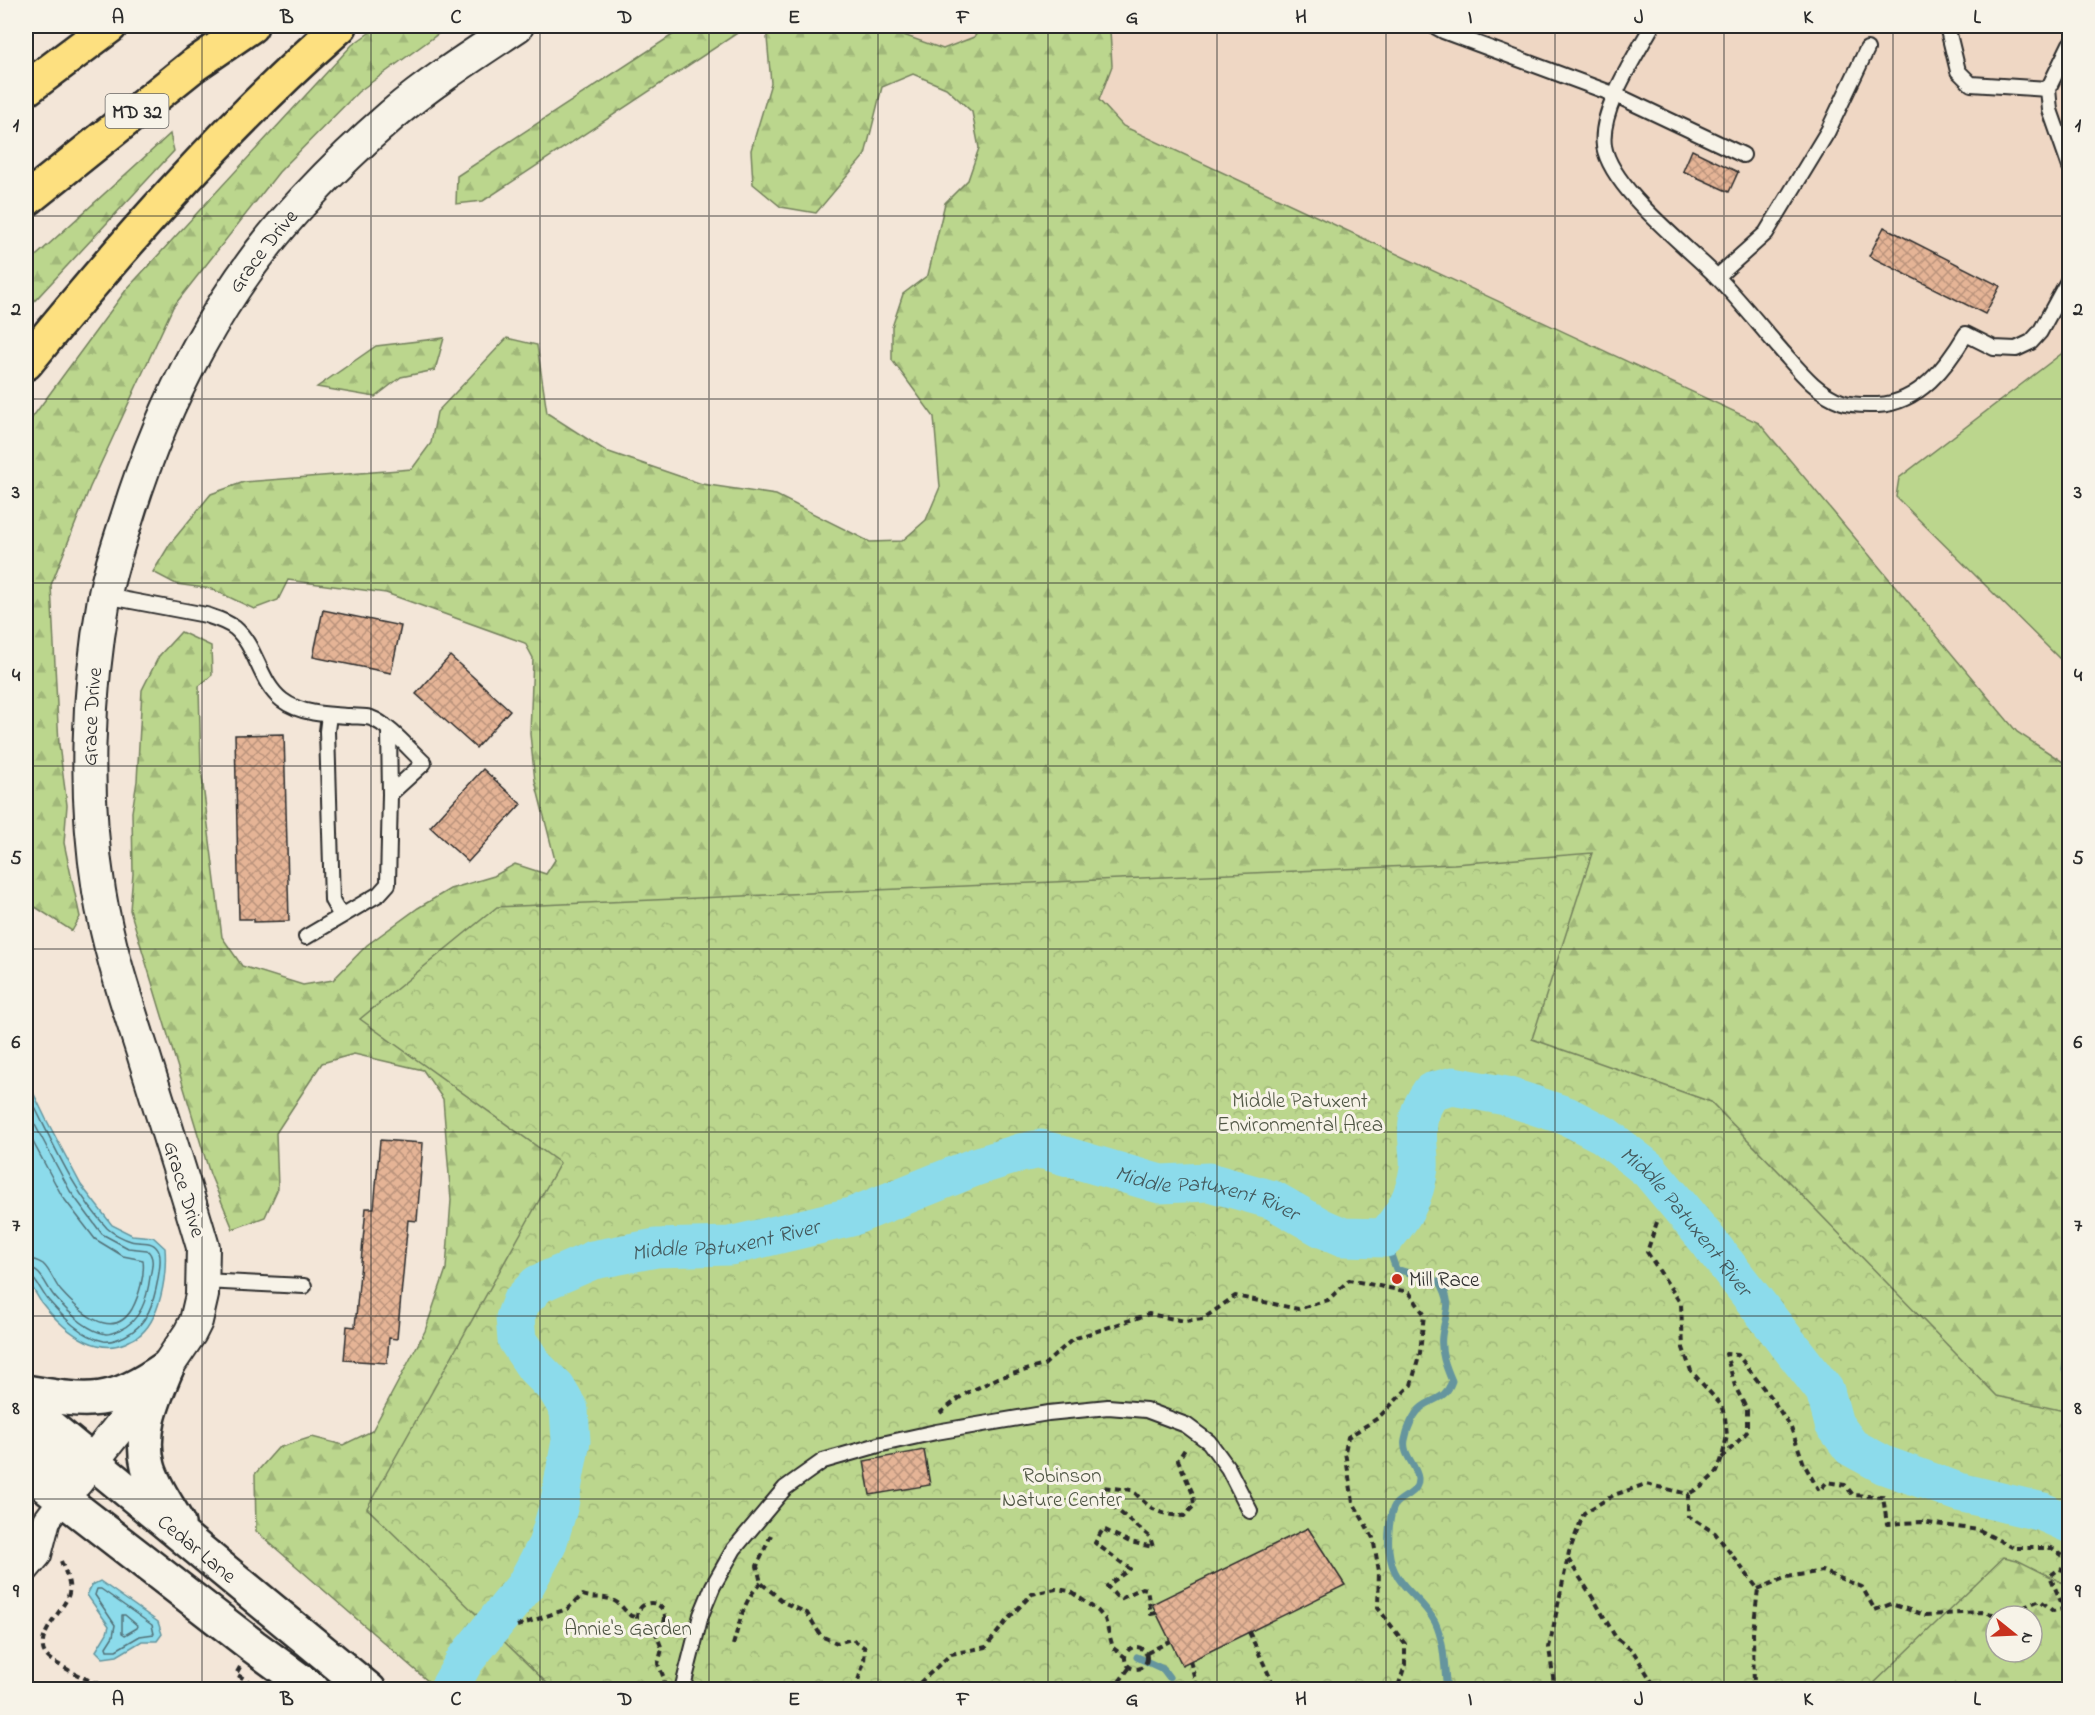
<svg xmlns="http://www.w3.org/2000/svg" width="2095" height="1715" font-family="'Indie Flower',sans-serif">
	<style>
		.built { fill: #efd7c4 }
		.green { fill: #bbd68d; stroke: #73805c; stroke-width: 1.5 }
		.forest { fill: url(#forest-firs); stroke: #73805c; stroke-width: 1.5; fill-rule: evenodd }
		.park { fill: url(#park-crowns); stroke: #73805c; stroke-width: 1.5 }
		.water { fill: #8cdbeb; stroke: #65959e; stroke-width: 1.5 }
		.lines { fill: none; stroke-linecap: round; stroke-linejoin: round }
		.shore { stroke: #527178; stroke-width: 1.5 }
		.stream { stroke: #65959e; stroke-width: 7 }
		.river { stroke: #8cdbeb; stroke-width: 39 }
		.building { fill: url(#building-cross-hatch); stroke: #2b2b2b; stroke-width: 1.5 }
		.service-casing { stroke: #2b2b2b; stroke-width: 18 }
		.minor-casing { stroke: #2b2b2b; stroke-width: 30 }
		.tertiary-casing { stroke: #2b2b2b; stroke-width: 36 }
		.secondary-casing { stroke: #2b2b2b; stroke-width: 38 }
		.motorway-casing { stroke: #2b2b2b; stroke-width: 38 }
		.path { stroke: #2b2b2b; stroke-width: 4; stroke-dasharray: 6 4.5; stroke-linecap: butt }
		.service { stroke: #f7f3e8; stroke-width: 14 }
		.minor { stroke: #f7f3e8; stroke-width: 26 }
		.tertiary { stroke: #f7f3e8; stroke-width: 32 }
		.secondary { stroke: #f7f3e8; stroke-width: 33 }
		.motorway { stroke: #fde080; stroke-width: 33 }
		.grid { fill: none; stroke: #2b2b2b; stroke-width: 1.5; stroke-opacity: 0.55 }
		.poi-dot { fill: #c8321e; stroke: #f7f3e8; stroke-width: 2 }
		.labels { text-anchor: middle; stroke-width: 6; stroke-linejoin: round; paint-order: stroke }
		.shield { fill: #f7f3e8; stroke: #686764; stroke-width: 1.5 }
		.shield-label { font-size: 20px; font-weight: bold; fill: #2b2b2b }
		.street-label { font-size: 21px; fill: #2b2b2b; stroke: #f7f3e8 }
		.park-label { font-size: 21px; fill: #4f5644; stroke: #f7f3e8 }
		.poi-label { font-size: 21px; fill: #2b2b2b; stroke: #f7f3e8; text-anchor: start }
		.water-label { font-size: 22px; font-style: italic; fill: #43575b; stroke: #f7f3e8 }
		.neatline { fill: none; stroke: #2b2b2b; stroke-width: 2 }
		.grid-label { font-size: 20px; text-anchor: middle; font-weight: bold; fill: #2b2b2b }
	</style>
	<defs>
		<pattern id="forest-firs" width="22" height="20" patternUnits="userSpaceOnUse" patternTransform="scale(1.5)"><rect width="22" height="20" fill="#bbd68d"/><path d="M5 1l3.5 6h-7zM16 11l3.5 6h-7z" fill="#a1b87a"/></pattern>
		<pattern id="park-crowns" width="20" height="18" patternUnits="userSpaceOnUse" patternTransform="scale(1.5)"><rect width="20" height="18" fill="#bbd68d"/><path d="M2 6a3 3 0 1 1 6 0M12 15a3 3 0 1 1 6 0" fill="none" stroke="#a1b87a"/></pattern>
		<pattern id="building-cross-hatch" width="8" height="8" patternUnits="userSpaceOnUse" patternTransform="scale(1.5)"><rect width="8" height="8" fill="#e5b496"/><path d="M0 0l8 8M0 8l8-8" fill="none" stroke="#ba937b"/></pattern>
	</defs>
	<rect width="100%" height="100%" fill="#f3e6d8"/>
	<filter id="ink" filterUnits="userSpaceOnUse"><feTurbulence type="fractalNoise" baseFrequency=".0167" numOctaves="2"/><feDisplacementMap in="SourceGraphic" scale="12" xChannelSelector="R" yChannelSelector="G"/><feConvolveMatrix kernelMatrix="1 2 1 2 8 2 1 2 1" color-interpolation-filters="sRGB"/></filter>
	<g filter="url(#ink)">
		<path class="built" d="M809,26H2069V1412L1760,426Z"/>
		<path class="green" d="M2069,348L2070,667H2068L1896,497L1899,478Z"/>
		<g class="forest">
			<path d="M379,26H449L358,92L279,172L173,307L90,487L51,585L59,745L67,805L64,843L80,917L72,931L26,901V426L126,290L352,45Z"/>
			<path d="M686,26H748L483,201L456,204L457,176Z"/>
			<path d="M766,26H878L943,49L974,37L983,26H1105L1110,30L1112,66L1099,100L1123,126L1759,423L2017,732L2069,766V1689H437L256,1531L255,1474L278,1448L312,1437L343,1445L372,1431L425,1331L446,1269L451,1200L443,1099L423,1070L354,1054L322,1063L276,1133L278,1188L265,1217L233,1229L210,1174L130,910L133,874L132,812L137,781L142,690L159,656L181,632L211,646L212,675L199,686L201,769L222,937L242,966L303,985L333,980L367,945L418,908L450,889L494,876L515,864L546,874L555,860L535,781L530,734L533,658L525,643L386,593L288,580L278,600L254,609L212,589L176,584L153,572L170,544L211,494L244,482L412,469L431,443L437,412L507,338L537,345L547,413L606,451L702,484L776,495L870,542L902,541L926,520L940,487L934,417L892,360V327L903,294L928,275L945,203L968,180L979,148L972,112L946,88L913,74L882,87L865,155L816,213L781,207L753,184L751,150L771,83ZM1996,1616H2032V1652H1996Z"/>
			<path d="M170,134L174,151L26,310V265Z"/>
			<path d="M444,338L435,370L401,377L375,397L317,387L376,346Z"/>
		</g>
		<path class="park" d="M1592,853L1532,1039L1711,1102L1997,1396L2069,1412V1586L2017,1560L2004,1557L1868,1689H553L367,1508L560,1163L360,1019L497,907L1454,864Z"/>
		<g class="water">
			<path d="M29,1084L46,1119L81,1185L112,1225L132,1235L153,1237L165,1248C167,1274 161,1321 137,1337C134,1339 129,1341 125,1343C111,1349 99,1347 86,1341C69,1333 52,1316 41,1302C36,1294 32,1286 26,1279V1085Z"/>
			<path d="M100,1581L158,1622L162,1634L157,1641H142L117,1656L103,1658L96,1651L107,1633L109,1626L87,1595L92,1585Z"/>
		</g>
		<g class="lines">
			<g class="shore">
				<path d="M26,1090C51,1137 70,1188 107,1228C112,1233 124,1239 131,1241C141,1244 154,1239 159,1252C162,1260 159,1271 158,1279C154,1301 148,1325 125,1336C119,1339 111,1342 104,1341C82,1337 63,1317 49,1301C41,1293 37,1277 26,1275"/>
				<path d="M26,1108L70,1191L102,1234L128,1248L147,1250C155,1257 152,1267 150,1277C147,1299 141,1320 120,1330C115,1332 111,1334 106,1334C86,1331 66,1310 54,1296C45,1285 42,1269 26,1268"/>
				<path d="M26,1129L62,1196L95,1239L123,1256L143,1260C145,1275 139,1296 132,1309C112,1343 78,1310 61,1291C54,1283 51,1271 43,1264C37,1260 32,1259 26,1259"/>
				<path d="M97,1589H101L152,1625L154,1634L140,1636L116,1650H107L106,1647L113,1636L115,1625L95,1595Z"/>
				<path d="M122,1615H125L138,1626L137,1628L125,1635L122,1633Z"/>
			</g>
			<g class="stream">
				<path d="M1385,1238L1396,1269L1440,1282C1454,1306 1445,1312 1442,1336C1440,1352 1446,1367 1452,1381C1445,1400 1435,1397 1422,1407C1413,1414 1407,1429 1405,1440C1402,1455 1416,1464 1418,1478C1419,1494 1403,1495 1395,1505C1389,1514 1388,1539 1389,1550C1393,1588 1420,1594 1435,1622C1445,1643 1444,1667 1447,1690"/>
				<path d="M2070,1333L2065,1370L2070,1376"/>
				<path d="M2069,1524H2070"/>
				<path d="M1137,1657L1163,1669L1169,1677"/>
			</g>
			<path class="river" id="s1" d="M448,1690L465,1660L525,1586L547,1545L559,1505L571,1441L569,1410L556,1388L535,1367L517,1340L515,1318L521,1302L538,1284L593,1260L656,1248L730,1246L851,1217L975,1167L1020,1153L1041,1149L1160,1184L1209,1182L1273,1200L1322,1228L1343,1237L1385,1238C1403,1216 1415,1198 1419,1168C1420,1161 1418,1152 1418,1145C1416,1122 1418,1111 1431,1092L1453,1086L1506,1096L1567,1116L1604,1135L1649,1170L1705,1237L1825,1391L1834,1424L1851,1447L1884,1465L1959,1492L2043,1512L2070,1524"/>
		</g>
		<g class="building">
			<path d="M1692,150L1738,172L1729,192L1683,171Z"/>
			<path d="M1884,227L2000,286L1985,314L1869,256Z"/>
			<path d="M323,610L401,626L391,673L313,657Z"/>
			<path d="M450,656L510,710L476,748L416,694Z"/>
			<path d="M284,734L289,921L254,922V919H239L235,735Z"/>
			<path d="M483,769L521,804L468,862L430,827Z"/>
			<path d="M380,1140L423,1143L417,1221L408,1220L397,1339L389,1338L387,1363L344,1360L347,1326L355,1327L366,1208H374Z"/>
			<path d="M924,1450L930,1485L870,1495L864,1461Z"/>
			<path d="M1308,1528L1345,1585L1182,1665L1152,1604Z"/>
		</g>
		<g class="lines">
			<defs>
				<g id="service">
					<path d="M1434,26L1443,31L1616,95L1743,155"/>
					<path d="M1652,26C1635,57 1599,110 1604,146C1611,188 1684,244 1715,275C1738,298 1759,325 1781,350C1799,370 1816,393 1842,402C1853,406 1867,405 1878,405C1919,403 1947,366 1966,334L1994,348L2016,349L2031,342L2040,332L2070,277"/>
					<path d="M1947,26L1958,71L1971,84L2048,89"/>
					<path d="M2070,44L2048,89L2050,110L2070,167"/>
					<path d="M1717,277L1766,233L1828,131L1867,49"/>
					<path d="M105,596L206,615C215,618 226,621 235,628C257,647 259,682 282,700C300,714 328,715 349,716C356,717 364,716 371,718C388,724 410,750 424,763L390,794L388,884L379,894L306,937"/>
					<path d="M329,715L327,731L332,900L341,916"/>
					<path d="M389,731L390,794"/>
					<path d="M204,1281L304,1286"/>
					<path d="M682,1690L701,1615L713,1586L734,1549L785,1488L823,1461L882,1444L936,1432L1048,1413L1108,1407L1146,1410L1186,1425L1209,1442L1228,1468L1250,1511"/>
				</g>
				<path id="minor" d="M26,1569L38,1555L47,1520L62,1500"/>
				<g id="tertiary">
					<path id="s2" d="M76,1482L167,1367L190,1333L196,1321L202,1295L203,1247C184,1182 163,1118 143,1053C126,1000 108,947 99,891C84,796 87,694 104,599C109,572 118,545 127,518C163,401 222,287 306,198C333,169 362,141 392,115C431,82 475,54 517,26"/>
				</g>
				<g id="secondary">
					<path d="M167,1367C154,1399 139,1430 148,1466C153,1486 168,1506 178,1524"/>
					<path d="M26,1392C91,1403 111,1406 167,1367"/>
					<path id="s3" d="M26,1407L369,1690"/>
					<path d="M26,1442L68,1476"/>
					<path d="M26,1470L253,1646L313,1690"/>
				</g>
				<g id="motorway">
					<path d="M26,89L110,26"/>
					<path d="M26,200L194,65L251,26"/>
					<path d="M26,363C123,244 225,128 340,26"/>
				</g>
			</defs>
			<use href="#service" class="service-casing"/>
			<use href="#minor" class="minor-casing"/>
			<use href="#tertiary" class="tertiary-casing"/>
			<use href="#secondary" class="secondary-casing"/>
			<use href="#motorway" class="motorway-casing"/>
			<g class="path">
				<path d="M1657,1222L1647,1252L1681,1304L1683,1348L1691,1371L1721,1405L1725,1417L1727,1436L1722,1458L1717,1472L1701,1487L1688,1494"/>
				<path d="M940,1413L963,1395L998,1378L1044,1365L1073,1339L1149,1314L1185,1321L1203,1319L1235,1296L1298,1309L1328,1300L1349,1280L1409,1292L1424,1314L1420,1353L1411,1385L1378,1418L1348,1437L1345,1452L1353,1502L1373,1538L1379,1571L1378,1608L1405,1644V1665L1398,1687L1400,1690"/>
				<path d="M1722,1458L1747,1432V1410L1735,1386L1726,1354L1738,1355L1774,1402L1791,1428L1804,1464L1819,1491L1827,1482L1845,1485L1853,1495L1883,1497L1887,1524L1921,1522L1979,1530L2014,1548H2052L2070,1561"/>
				<path d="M771,1535L757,1566L761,1583L785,1603L807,1613L821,1636L837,1643L852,1639L865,1648L864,1662L855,1690"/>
				<path d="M1568,1559L1596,1603L1616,1638L1633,1651L1657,1690"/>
				<path d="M61,1561C65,1572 71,1582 69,1593C65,1612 23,1644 54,1662C67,1669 82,1678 96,1683C108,1687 122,1685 133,1690"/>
				<path d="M1758,1589L1787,1577L1822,1571L1862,1587L1875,1610L1891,1604L1925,1615L1982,1612L2003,1616"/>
				<circle cx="651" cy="1617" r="14"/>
				<path d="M1156,1613L1151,1614L1147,1589L1142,1588L1122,1598L1116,1596L1107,1586L1130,1569L1095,1543L1103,1529L1130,1542L1153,1547L1150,1537L1110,1504L1101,1487L1132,1490C1152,1510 1155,1514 1184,1516L1194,1506L1193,1494L1178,1460L1187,1446"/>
				<path d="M2004,1616L2040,1600L2053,1611L2064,1609L2050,1576L2059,1569L2070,1572"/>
				<path d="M517,1626L567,1609L583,1595C593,1599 603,1596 612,1600C621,1603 624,1611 631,1616L636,1617"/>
				<path d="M655,1631L662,1649L658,1664L664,1678V1686"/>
				<path d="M1249,1632L1276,1690"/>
				<path d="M733,1645C740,1622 743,1600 761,1583"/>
				<circle cx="1136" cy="1658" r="11"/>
				<path d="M1147,1653L1170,1641"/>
				<path d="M1190,1661L1198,1690"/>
				<path d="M240,1667L236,1674L248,1681L241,1690"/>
				<path d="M1118,1683L1124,1690"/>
				<path d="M912,1690L951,1654L986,1647L1007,1620L1032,1594L1056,1589L1070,1591L1098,1611L1105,1619L1113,1648L1125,1657"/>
				<path d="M1113,1690L1130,1667"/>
				<path d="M1189,1690L1196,1685"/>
				<path d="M1555,1690L1549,1648L1569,1552L1584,1513L1614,1495L1646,1484L1688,1494V1516L1715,1533L1758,1589L1753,1632L1754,1690"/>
			</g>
			<use href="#service" class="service"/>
			<use href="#minor" class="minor"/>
			<use href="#tertiary" class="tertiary"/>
			<use href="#secondary" class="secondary"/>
			<use href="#motorway" class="motorway"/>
		</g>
	</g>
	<path class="grid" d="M202,26V1690M371,26V1690M540,26V1690M709,26V1690M878,26V1690M1048,26V1690M1217,26V1690M1386,26V1690M1555,26V1690M1724,26V1690M1893,26V1690M26,216H2070M26,399H2070M26,583H2070M26,766H2070M26,949H2070M26,1132H2070M26,1316H2070M26,1499H2070"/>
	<circle class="poi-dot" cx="1397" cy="1279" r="6"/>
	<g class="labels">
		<rect class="shield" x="105.5" y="94" width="63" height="34" rx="4.5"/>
		<g class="shield-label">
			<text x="137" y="118">MD 32</text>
		</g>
		<g class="street-label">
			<text dy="7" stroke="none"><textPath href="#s2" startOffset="1326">Grace Drive</textPath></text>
			<text dy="7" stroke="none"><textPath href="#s2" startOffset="822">Grace Drive</textPath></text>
			<text transform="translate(185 1189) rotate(73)" y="7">Grace Drive</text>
			<text dy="7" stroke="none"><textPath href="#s3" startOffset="222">Cedar Lane</textPath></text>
		</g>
		<g class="park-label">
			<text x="1300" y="1107">Middle Patuxent<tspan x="1300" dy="24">Environmental Area</tspan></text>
			<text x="1062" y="1482">Robinson<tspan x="1062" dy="24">Nature Center</tspan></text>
			<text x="628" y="1635">Annie's Garden</text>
		</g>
		<g class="poi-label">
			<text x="1409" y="1286">Mill Race</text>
		</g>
		<g class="water-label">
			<text dy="8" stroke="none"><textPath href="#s1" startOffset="1164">Middle Patuxent River</textPath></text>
			<text dy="8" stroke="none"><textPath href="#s1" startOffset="1812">Middle Patuxent River</textPath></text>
			<text dy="8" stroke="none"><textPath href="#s1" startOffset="660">Middle Patuxent River</textPath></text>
		</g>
	</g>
	<rect width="2095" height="1715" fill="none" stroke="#f7f3e8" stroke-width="66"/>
	<g transform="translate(2014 1634) rotate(108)"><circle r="28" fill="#f7f3e8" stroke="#a5a39c" stroke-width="1.5"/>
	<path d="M0-4.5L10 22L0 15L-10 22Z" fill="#c8321e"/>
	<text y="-9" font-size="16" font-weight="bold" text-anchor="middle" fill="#2b2b2b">N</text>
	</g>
	<rect x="33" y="33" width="2029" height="1649" class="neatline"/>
	<g class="grid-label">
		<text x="118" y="23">A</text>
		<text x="287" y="23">B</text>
		<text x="456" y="23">C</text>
		<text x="625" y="23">D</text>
		<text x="794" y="23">E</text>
		<text x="963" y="23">F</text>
		<text x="1132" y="23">G</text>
		<text x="1301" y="23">H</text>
		<text x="1470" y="23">I</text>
		<text x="1639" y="23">J</text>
		<text x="1808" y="23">K</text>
		<text x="1977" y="23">L</text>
		<text x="16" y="131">1</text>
		<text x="2078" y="131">1</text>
		<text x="16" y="315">2</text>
		<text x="2078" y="315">2</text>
		<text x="16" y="498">3</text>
		<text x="2078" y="498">3</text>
		<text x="16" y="681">4</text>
		<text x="2078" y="681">4</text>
		<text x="16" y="864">5</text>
		<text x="2078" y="864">5</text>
		<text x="16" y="1048">6</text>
		<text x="2078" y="1048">6</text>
		<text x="16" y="1231">7</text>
		<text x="2078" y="1231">7</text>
		<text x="16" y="1414">8</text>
		<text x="2078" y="1414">8</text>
		<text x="16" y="1597">9</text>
		<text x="2078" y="1597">9</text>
		<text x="118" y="1705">A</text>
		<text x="287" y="1705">B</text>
		<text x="456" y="1705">C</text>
		<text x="625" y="1705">D</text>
		<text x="794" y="1705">E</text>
		<text x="963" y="1705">F</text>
		<text x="1132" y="1705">G</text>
		<text x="1301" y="1705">H</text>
		<text x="1470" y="1705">I</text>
		<text x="1639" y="1705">J</text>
		<text x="1808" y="1705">K</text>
		<text x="1977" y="1705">L</text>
	</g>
</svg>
